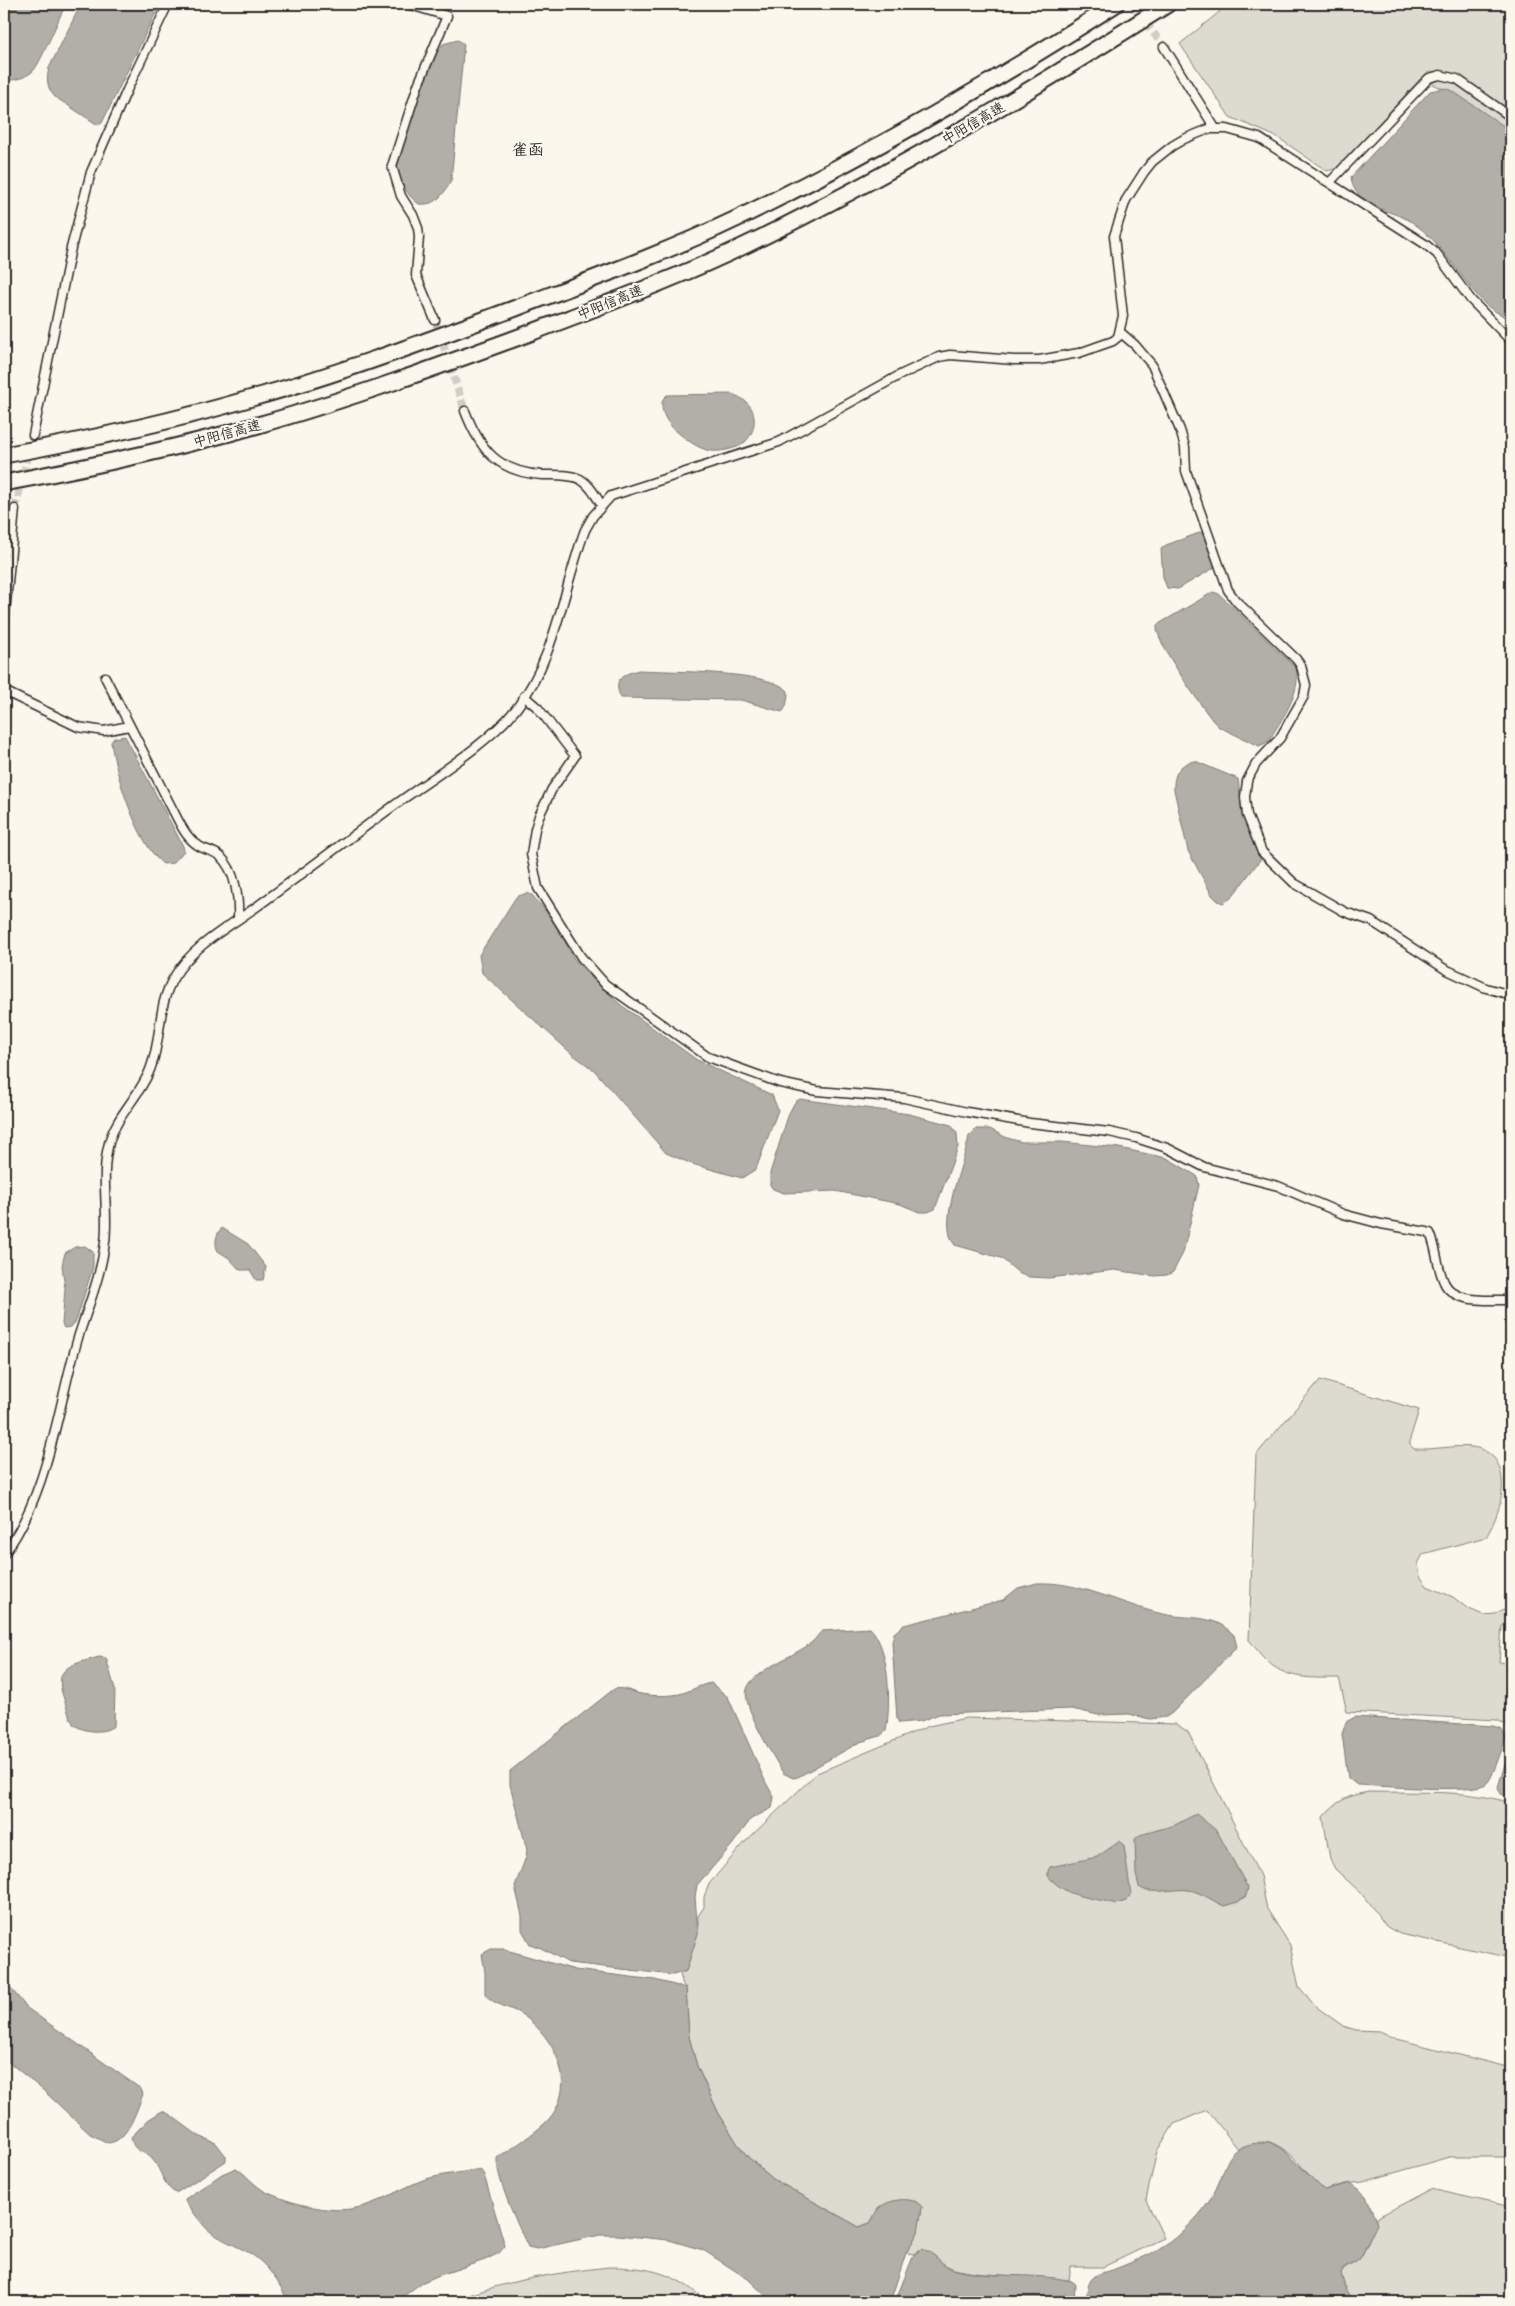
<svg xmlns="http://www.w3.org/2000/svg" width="1515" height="2306" font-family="'Comic Neue','LXGW WenKai TC',sans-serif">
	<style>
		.green { fill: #dddad0; stroke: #84827e }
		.water { fill: #b1afa7; stroke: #7b7a75 }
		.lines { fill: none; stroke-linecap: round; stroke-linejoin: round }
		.minor-tunnel { stroke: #d1cec5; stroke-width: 8; stroke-dasharray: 8 4; stroke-linecap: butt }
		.minor-casing { stroke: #2b2b2b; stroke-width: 11 }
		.motorway-casing { stroke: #2b2b2b; stroke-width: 19 }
		.minor { stroke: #fbf7ec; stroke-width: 8 }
		.motorway { stroke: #fbf7ec; stroke-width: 15 }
		.labels { text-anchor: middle; stroke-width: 4.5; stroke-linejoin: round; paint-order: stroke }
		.street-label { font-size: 14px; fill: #2b2b2b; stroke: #fbf7ec }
		.quarter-label { font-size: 16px; fill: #2b2b2b; stroke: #fbf7ec }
	</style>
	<rect width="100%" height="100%" fill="#fbf7ec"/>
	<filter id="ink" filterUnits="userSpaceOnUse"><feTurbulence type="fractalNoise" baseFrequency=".02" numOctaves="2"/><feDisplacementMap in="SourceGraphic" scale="10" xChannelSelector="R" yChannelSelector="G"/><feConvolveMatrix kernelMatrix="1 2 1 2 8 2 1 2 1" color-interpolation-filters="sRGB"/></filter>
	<g filter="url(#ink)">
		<g class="green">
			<path d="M1229,4H1511V131L1453,92L1441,88L1421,78L1338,168L1327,171L1277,137L1230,117L1180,44Z"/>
			<path d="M1320,1380L1419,1410L1410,1439V1445L1414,1449C1434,1450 1453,1445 1472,1447C1515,1453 1505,1507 1486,1537L1423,1554L1418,1564L1420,1576L1427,1586L1453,1597L1467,1608L1483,1615L1495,1614L1511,1605V1616L1502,1627L1499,1662L1511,1664V1727L1497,1720L1347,1712L1339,1678C1317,1678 1292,1680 1273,1666C1264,1660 1256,1648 1249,1640L1256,1455Z"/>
			<path d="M966,1718L1176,1724L1188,1732L1260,1876L1267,1909L1290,1945L1299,1987L1315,2006L1343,2026L1356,2030L1380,2031L1397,2039L1511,2068V2157H1449L1363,2182L1345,2184L1324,2190C1307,2176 1293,2150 1273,2143C1262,2139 1248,2146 1238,2149L1207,2110L1174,2124L1157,2151L1146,2200L1164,2238L1103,2267H1071L1069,2280L975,2273L954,2269L943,2264L935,2256L919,2250L914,2254L906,2253L918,2232L922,2207L915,2201L879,2208L870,2223L859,2227L773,2179L748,2157L737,2143L718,2112L697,2066L689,2037L686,1988L683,1985L680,1974L686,1971L698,1933V1916L704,1907V1897L709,1884L746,1841L817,1773L929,1726Z"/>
			<path d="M1369,1792C1417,1793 1466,1789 1511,1803V1958L1400,1934L1387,1927L1361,1893L1335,1869L1330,1859L1323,1817C1336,1801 1349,1795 1369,1792Z"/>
			<path d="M1431,2189L1511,2207V2302H1354L1346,2291L1341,2274C1345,2266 1354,2265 1359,2259C1365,2252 1377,2225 1376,2218Z"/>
			<path d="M609,2267C653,2267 674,2273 708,2302H451C502,2281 554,2273 609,2267Z"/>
		</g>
		<g class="water">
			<path d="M4,4H66C59,17 41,63 33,71C25,78 14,81 4,80Z"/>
			<path d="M81,4H160L102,123L98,125L55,97C47,88 46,80 49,68Z"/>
			<path d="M458,40L464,44L451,181C444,194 436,206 419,204C407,196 399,181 397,167C409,129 419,74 443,44Z"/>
			<path d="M1445,88L1454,92L1511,131V322C1503,314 1491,311 1483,302C1458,276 1443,243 1412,222C1391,209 1354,208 1351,177L1430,91Z"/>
			<path d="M732,394C737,396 742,398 746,402C759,412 756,436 741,445C734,449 720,452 711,451C698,449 684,438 675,430C667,423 659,410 663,399L667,395Z"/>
			<path d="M1202,532L1214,563V568L1178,589L1167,588L1163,577L1161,549L1166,545Z"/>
			<path d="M1213,592L1219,594L1296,668C1302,694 1281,719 1268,742L1259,746L1219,727L1213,721C1201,705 1154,641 1157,625Z"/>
			<path d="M639,670C669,672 769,670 788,691C788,697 787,708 782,712L741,700L621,698C612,680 622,674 639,670Z"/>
			<path d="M125,736L183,846L184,851L173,863L163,864C138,845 115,773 111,742L114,738Z"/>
			<path d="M1195,761L1238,779L1242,811L1261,856L1260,860L1231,898L1223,903L1218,901L1212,895L1188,851L1174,790C1173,775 1179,763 1195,761Z"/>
			<path d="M527,893L532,895L556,923L574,959L594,980L621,1005L697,1060L772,1095L778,1110L756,1169L742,1178L692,1164L666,1153L594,1070L572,1054L482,973L479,955L516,897Z"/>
			<path d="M800,1099L909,1114L951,1125L957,1133L958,1147L935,1209L928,1212H919L900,1204L835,1191L784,1193L773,1189L770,1185V1173L789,1113L795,1102Z"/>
			<path d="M976,1129H990L1007,1138L1022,1142H1062L1119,1148L1167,1158L1197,1176L1199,1185L1183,1253L1173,1272L1167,1275L1155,1276L1114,1270L1049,1278L1029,1277L1020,1274L1001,1258L955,1245C936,1224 965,1162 969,1136Z"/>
			<path d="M222,1228L248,1244L266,1267L263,1280H256L250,1270H240L229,1258L218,1251C214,1244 216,1233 222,1228Z"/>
			<path d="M85,1246L93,1252V1267L76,1321L71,1327L64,1328L62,1324L65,1289L62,1265L65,1253L75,1247Z"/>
			<path d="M1037,1583C1081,1581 1121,1605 1163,1614C1179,1618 1196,1616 1212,1621C1220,1623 1228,1629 1234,1635L1237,1647L1172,1713L1166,1717L1150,1719L1129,1714L1098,1715L1072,1709L939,1714L921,1721L899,1723L897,1719L892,1642L894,1633L904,1625L1003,1600L1018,1588Z"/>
			<path d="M870,1628C890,1647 891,1705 886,1731L880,1736L860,1742L798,1777L793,1778L783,1773C774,1757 741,1705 747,1689C753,1670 796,1656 812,1642C816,1639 818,1634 822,1631Z"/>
			<path d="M99,1657L106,1658L115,1689L114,1726C103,1734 85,1732 74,1725C69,1718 67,1708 64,1699C52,1666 71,1665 99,1657Z"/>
			<path d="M711,1683L728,1697L766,1783L774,1797L772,1808L751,1819L732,1845L697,1885L695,1897L698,1933L686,1971L673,1975L569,1963L541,1948L530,1944L522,1930V1916L515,1886L526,1857L527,1850L510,1785V1771L614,1689C625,1687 631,1692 641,1694C651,1696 663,1696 673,1695C687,1694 698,1685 711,1683Z"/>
			<path d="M1355,1717L1493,1726L1502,1729L1506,1738C1502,1747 1493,1779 1486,1784C1472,1793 1379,1786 1357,1785L1348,1778L1342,1734L1346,1722Z"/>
			<path d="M1511,1745V1797L1501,1794L1498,1787Z"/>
			<path d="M1196,1814L1217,1831L1248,1888L1246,1896L1238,1902L1224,1906C1212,1901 1202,1892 1188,1890C1174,1888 1151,1896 1139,1887L1136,1874L1135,1839L1140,1835L1175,1825Z"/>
			<path d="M1120,1841L1124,1846L1131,1895L1126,1901L1116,1904C1090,1896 1069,1900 1048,1876V1871L1050,1867L1097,1857Z"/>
			<path d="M491,1949H503L575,1970L655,1980L686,1988L689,2037L697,2066L718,2112L737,2143L748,2157L773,2179L859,2227L870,2223C873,2219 875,2213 878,2209C888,2199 913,2195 922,2207L918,2232L906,2253L890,2302H772L748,2279L703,2250L669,2240L618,2235H600L537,2249L528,2247C519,2227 496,2180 497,2158C501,2154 505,2153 510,2150C522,2141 539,2130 549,2119C579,2084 554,2036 521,2014C510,2007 493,2005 485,1994V1972L482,1954Z"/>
			<path d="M4,1980L27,2008L141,2089L143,2094C137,2109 128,2142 108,2143L90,2134L44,2091L4,2058Z"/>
			<path d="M162,2111L169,2114L199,2136L216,2143L226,2156V2161L176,2193C164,2188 161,2169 153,2160C144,2149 134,2155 131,2137L148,2120Z"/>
			<path d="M1270,2142L1283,2149L1324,2190L1351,2183L1366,2196L1377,2224L1362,2255L1359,2260L1343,2269L1341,2274L1346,2291L1354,2302H1086C1087,2295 1087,2286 1091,2280C1097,2272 1107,2272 1115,2269C1135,2261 1161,2251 1177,2237C1188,2227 1202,2213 1210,2200C1231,2167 1219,2143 1270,2142Z"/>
			<path d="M236,2168C245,2173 253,2185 266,2192C289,2203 330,2214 356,2208C378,2204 401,2188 423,2180C441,2174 462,2173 480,2169L484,2175L505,2246L499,2253L485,2260L437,2276L421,2283L396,2302H288C280,2283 268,2265 251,2254C236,2245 220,2240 207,2229C199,2221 192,2210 185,2201V2199L222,2174Z"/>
			<path d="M922,2249C935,2252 941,2266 955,2270C992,2279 1034,2272 1072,2281L1075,2285L1074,2302H895L914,2254Z"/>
		</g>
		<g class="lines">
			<g class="minor-tunnel">
				<path d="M1132,4L1164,47"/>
				<path d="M435,320L465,411"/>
				<path d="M15,509L33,435"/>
			</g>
			<defs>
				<g id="minor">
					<path d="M407,4L447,16L418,85L392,166L401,196L413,215L418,228L419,237L416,275L435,320"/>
					<path d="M1164,47L1215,128"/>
					<path d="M1330,182L1429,78L1440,75L1457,79L1511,117"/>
					<path d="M1120,332L1135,345L1152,365L1180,430L1185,447L1186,471L1228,590L1236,601L1296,659L1301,666L1306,685L1304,696L1280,738L1256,764L1247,781L1245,797L1247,815L1262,852L1294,883L1345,912L1371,921L1445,969L1486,988L1511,995"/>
					<path d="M465,411C480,450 498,472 542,475C554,475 569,474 580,479C590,485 596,496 602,506"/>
					<path d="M33,435L71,248L91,172L127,90L168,4"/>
					<path d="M4,624L15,509"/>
					<path d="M105,677L179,822C184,831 189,840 199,846C205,850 214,851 220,856C236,871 239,899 238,919"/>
					<path d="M4,691L78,727L104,731L129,726"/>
					<path d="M524,696L538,708L575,756L552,789L539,816L535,829L531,854L538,888L581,957L605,984L708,1057L780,1083L817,1091L904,1098L967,1112L1030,1123L1109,1132L1136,1138L1167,1148L1204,1167L1278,1186L1343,1214L1381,1224L1427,1232L1430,1233C1437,1249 1437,1267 1444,1282C1454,1305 1491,1299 1511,1300"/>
					<path d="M4,1554C49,1493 57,1409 78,1338C88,1306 101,1276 105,1242C109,1210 100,1175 109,1143C116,1115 142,1094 151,1067C162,1038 157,1005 174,977C193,945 229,927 259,905C306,871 352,836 399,802C435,776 488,744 516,709C556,658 563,589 585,530L593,516L611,496L779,442L900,375L939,357L950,355L1014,360H1039L1079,353L1113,341L1118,337L1123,316L1114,236L1126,200L1144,172L1152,162L1172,146L1184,139L1209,129H1227L1259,138L1425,244L1437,254L1471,300L1511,341"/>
				</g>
				<g id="motorway">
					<path d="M4,455C87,440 171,422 252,398C342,373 429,340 516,308C590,280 665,253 736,219C867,156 994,82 1116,4"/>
					<path d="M4,483C89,467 175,449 258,425C350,399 440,366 530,333C603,305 678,278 748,244C893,174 1032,90 1168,4"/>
				</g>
			</defs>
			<use href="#minor" class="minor-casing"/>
			<use href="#motorway" class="motorway-casing"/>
			<use href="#minor" class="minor"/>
			<use href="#motorway" class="motorway"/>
		</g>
	</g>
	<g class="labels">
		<g class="street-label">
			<text transform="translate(973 123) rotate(-30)" y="5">中阳信高速</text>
			<text transform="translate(610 302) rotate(-22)" y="5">中阳信高速</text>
			<text transform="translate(227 433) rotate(-15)" y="5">中阳信高速</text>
		</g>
		<g class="quarter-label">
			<text x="528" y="155">雀函</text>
		</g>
	</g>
	<rect width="1515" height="2306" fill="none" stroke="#fbf7ec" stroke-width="20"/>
	<rect x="10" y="10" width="1495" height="2286" fill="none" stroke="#2b2b2b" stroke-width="2" filter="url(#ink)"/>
</svg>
